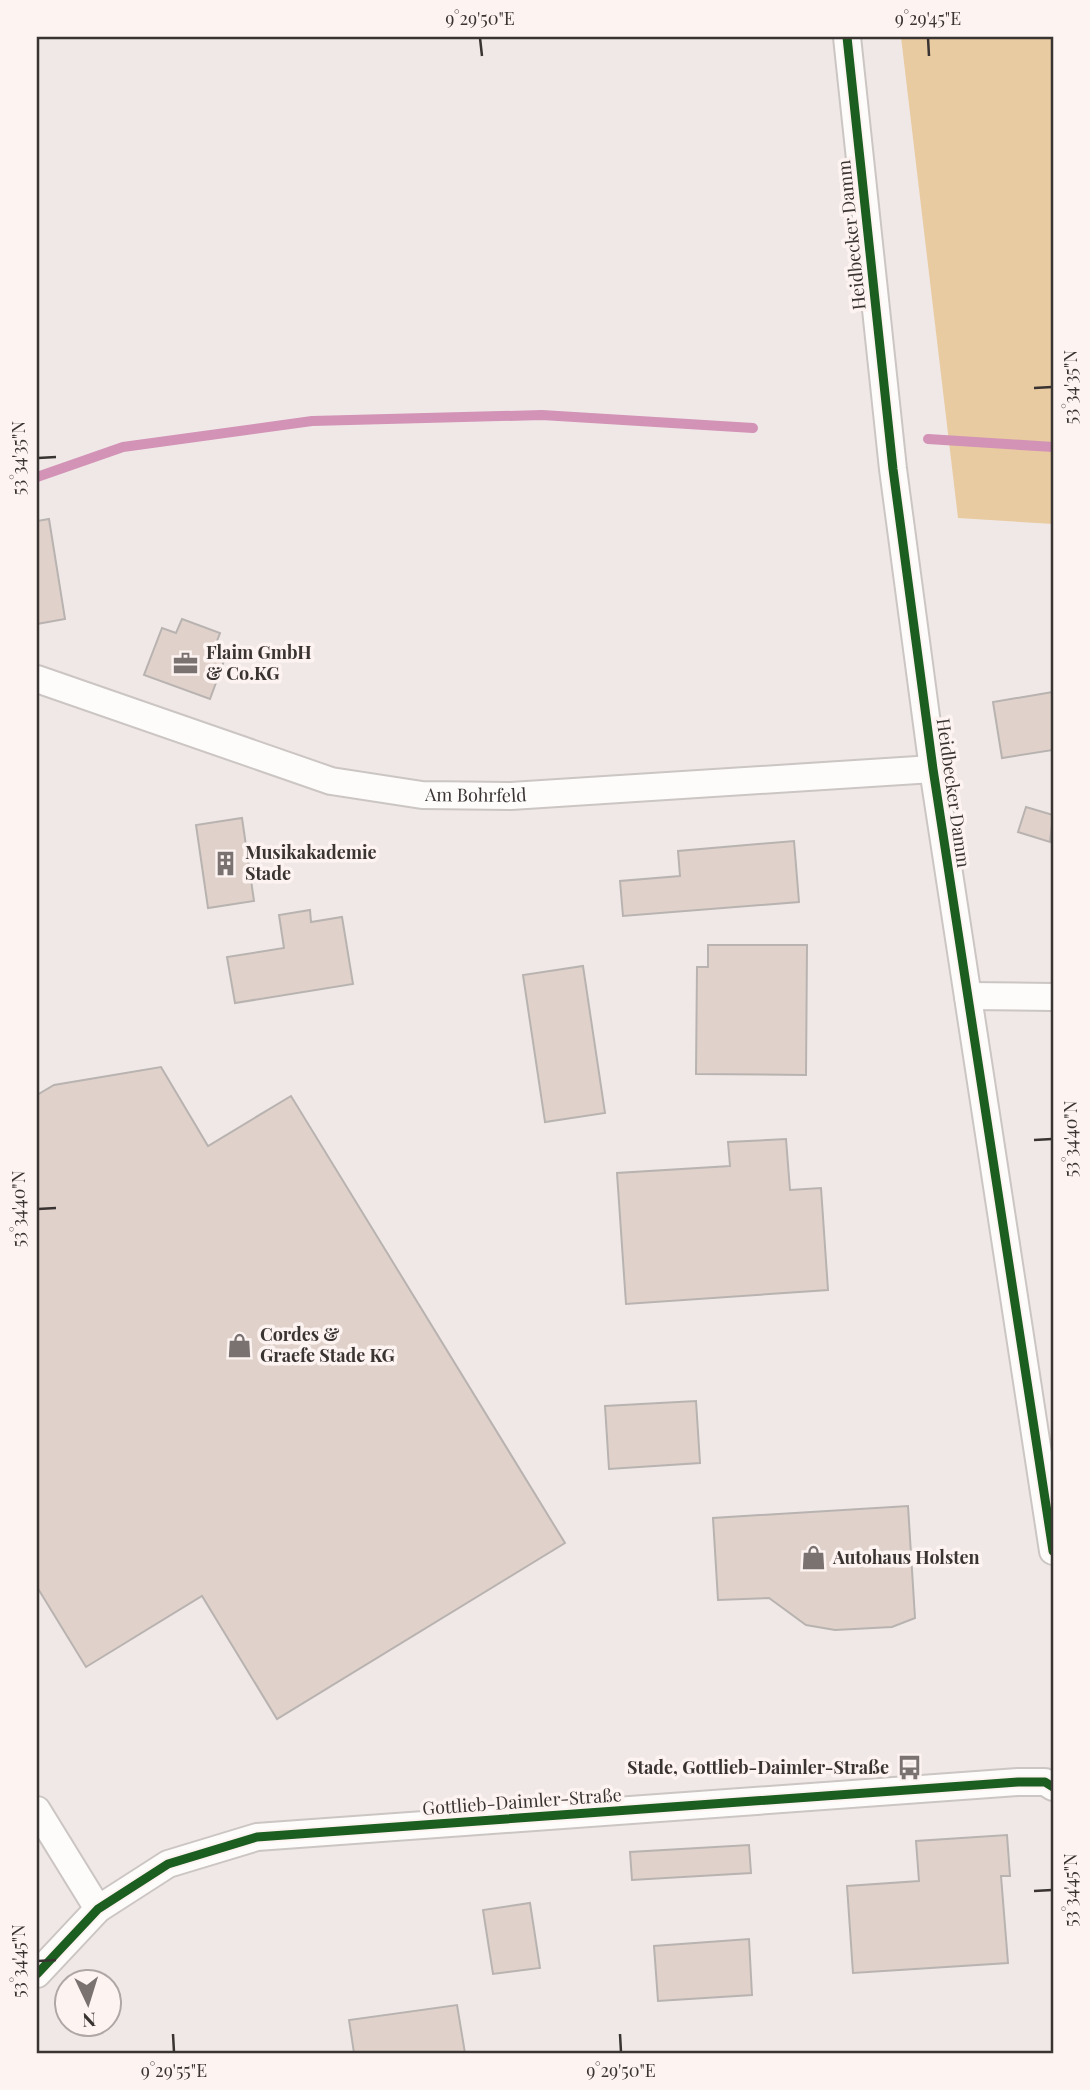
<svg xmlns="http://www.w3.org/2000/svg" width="1090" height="2090" font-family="'Playfair Display',serif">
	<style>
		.green { fill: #e8cba1 }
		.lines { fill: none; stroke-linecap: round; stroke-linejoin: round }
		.stream { stroke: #d293b7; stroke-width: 10 }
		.building { fill: #e0d2cb; stroke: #b8b3b0; stroke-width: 2 }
		.minor-casing { stroke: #cbc5c3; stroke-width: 30 }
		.minor { stroke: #fdfcfb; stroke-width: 26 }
		.cycleway-casing { stroke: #fdf4f2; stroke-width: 13 }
		.cycleway { stroke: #1b5e20; stroke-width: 9 }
		.ticks { fill: none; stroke: #393332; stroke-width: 2.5 }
		.labels { text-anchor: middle; stroke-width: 7; stroke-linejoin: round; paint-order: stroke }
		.street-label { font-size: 18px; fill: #393332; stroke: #fdf4f2 }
		.poi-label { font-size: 18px; font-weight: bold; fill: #393332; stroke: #fdf4f2; text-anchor: start }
		.neatline { fill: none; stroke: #393332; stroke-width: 2.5 }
		.ticks-label { font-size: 18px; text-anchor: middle; fill: #393332 }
	</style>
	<rect width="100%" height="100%" fill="#f0e8e6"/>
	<path class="green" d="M901,37H1053V524L958,518Z"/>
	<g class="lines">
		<g class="stream">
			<path d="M928,439L1053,447"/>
			<path d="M37,477L123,447L312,421L542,415L753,428"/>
		</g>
	</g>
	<g class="building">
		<path d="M49,519L65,619L37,624V521Z"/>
		<path d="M182,619L220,633L215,646L228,650L210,699L144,675L162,628L176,633Z"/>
		<path d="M1053,692V750L1002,758L993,702Z"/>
		<path d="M1026,807L1053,815L1050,842L1018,832Z"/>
		<path d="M242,818L254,901L208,908L196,825Z"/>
		<path d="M794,841L799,902L623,916L620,881L680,876L678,851Z"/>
		<path d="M310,910L311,922L342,917L353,984L235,1003L227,957L284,948L279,915Z"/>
		<path d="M708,945H807L806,1075L696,1074L697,967H708Z"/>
		<path d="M583,966L605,1113L545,1122L523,975Z"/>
		<path d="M161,1067L208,1146L291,1096L565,1543L277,1719L202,1596L86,1667L37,1587V1095L54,1085Z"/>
		<path d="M786,1139L790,1190L821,1188L828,1290L626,1304L617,1173L730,1166L728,1142Z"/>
		<path d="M696,1401L700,1463L609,1469L605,1406Z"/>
		<path d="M908,1506L915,1618L892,1627L835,1630L806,1625L769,1598L718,1600L713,1518Z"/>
		<path d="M1007,1835L1010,1876H1001L1008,1963L853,1973L847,1886L919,1881L916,1841Z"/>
		<path d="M749,1845L751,1873L632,1880L630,1852Z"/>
		<path d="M530,1903L540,1968L493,1974L483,1910Z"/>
		<path d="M749,1939L752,1995L658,2001L654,1946Z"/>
		<path d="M457,2005L465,2053H354L349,2020Z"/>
	</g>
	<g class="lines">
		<defs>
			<g id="minor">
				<path d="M847,37L893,469L933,769L1053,1551"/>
				<path id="s1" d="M37,679L331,781L422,795L511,796L933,769"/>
				<path d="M968,996L1053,997"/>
				<path d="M37,1810L98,1909"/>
				<path d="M37,1974L98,1909L168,1864L257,1837L1018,1782H1045L1053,1787"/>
			</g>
		</defs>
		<use href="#minor" class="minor-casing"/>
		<use href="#minor" class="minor"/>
		<defs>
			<g id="cycleway">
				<path d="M847,37L893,469L933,769L1053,1551"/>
				<path d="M37,1974L98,1909L168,1864L257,1837L1018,1782H1045L1053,1787"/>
			</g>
		</defs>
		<use href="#cycleway" class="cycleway-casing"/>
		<use href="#cycleway" class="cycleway"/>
	</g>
	<path class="ticks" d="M480,38L482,56M928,38L929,56M1034,388L1052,387M38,458L56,457M1034,1140L1052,1139M38,1209L56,1208M1034,1891L1052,1890M38,1961L56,1960M173,2034L174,2052M620,2034L621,2052"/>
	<defs>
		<symbol id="office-bare" viewBox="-9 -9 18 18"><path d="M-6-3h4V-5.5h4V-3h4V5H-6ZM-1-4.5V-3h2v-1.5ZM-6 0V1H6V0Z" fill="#797271" stroke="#fdf4f2" stroke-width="2.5" paint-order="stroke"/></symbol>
		<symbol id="building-bare" viewBox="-9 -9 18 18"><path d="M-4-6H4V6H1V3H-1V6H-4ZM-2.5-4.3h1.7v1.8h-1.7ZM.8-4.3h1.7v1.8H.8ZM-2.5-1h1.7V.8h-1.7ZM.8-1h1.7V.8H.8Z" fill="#797271" stroke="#fdf4f2" stroke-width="2.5" paint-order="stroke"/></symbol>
		<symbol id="shop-bare" viewBox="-9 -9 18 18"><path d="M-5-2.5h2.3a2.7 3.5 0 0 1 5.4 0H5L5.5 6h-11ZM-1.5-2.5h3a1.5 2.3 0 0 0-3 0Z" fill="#797271" stroke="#fdf4f2" stroke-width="2.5" paint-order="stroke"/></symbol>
		<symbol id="bus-bare" viewBox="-9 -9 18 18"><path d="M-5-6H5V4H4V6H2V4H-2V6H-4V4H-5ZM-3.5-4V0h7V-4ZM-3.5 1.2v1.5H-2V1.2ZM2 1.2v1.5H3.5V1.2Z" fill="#797271" stroke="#fdf4f2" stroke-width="2.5" paint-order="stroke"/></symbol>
	</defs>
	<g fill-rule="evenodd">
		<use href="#office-bare" x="168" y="646" width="35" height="35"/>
		<use href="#building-bare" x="208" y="846" width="35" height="35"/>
		<use href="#shop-bare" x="222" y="1328" width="35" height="35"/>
		<use href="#shop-bare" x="796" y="1540" width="35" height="35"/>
		<use href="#bus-bare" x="892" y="1750" width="35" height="35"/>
	</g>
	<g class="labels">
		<g class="street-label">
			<text transform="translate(852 235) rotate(-96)" y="6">Heidbecker Damm</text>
			<text transform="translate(953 793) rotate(82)" y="6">Heidbecker Damm</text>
			<text dy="6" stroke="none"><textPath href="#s1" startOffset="457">Am Bohrfeld</textPath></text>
			<text transform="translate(522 1802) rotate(-4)" y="6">Gottlieb-Daimler-Straße</text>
		</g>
		<g class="poi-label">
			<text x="206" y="659">Flaim GmbH<tspan x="206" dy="21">&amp; Co.KG</tspan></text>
			<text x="245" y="859">Musikakademie<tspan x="245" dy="21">Stade</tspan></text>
			<text x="260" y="1341">Cordes &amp;<tspan x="260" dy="21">Graefe Stade KG</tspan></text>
			<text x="833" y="1564">Autohaus Holsten</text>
			<text x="889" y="1774" text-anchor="end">Stade, Gottlieb-Daimler-Straße</text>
		</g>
	</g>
	<rect width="1090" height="2090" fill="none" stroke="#fdf4f2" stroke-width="77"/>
	<g transform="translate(88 2003) rotate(176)"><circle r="33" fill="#fdf4f2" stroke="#afa7a5" stroke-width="2"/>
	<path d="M0-5L12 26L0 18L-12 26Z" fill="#797271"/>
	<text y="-10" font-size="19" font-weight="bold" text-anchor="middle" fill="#393332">N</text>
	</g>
	<rect x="38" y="38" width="1014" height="2014" class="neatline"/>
	<g class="ticks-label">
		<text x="480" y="25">9°29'50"E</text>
		<text x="928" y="25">9°29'45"E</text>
		<text transform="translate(1071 387) rotate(-90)" y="6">53°34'35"N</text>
		<text transform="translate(19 458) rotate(-90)" y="6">53°34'35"N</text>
		<text transform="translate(1071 1139) rotate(-90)" y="6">53°34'40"N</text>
		<text transform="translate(19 1209) rotate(-90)" y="6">53°34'40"N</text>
		<text transform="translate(1071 1890) rotate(-90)" y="6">53°34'45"N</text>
		<text transform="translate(19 1961) rotate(-90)" y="6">53°34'45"N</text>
		<text x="174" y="2077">9°29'55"E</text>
		<text x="621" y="2077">9°29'50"E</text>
	</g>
</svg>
